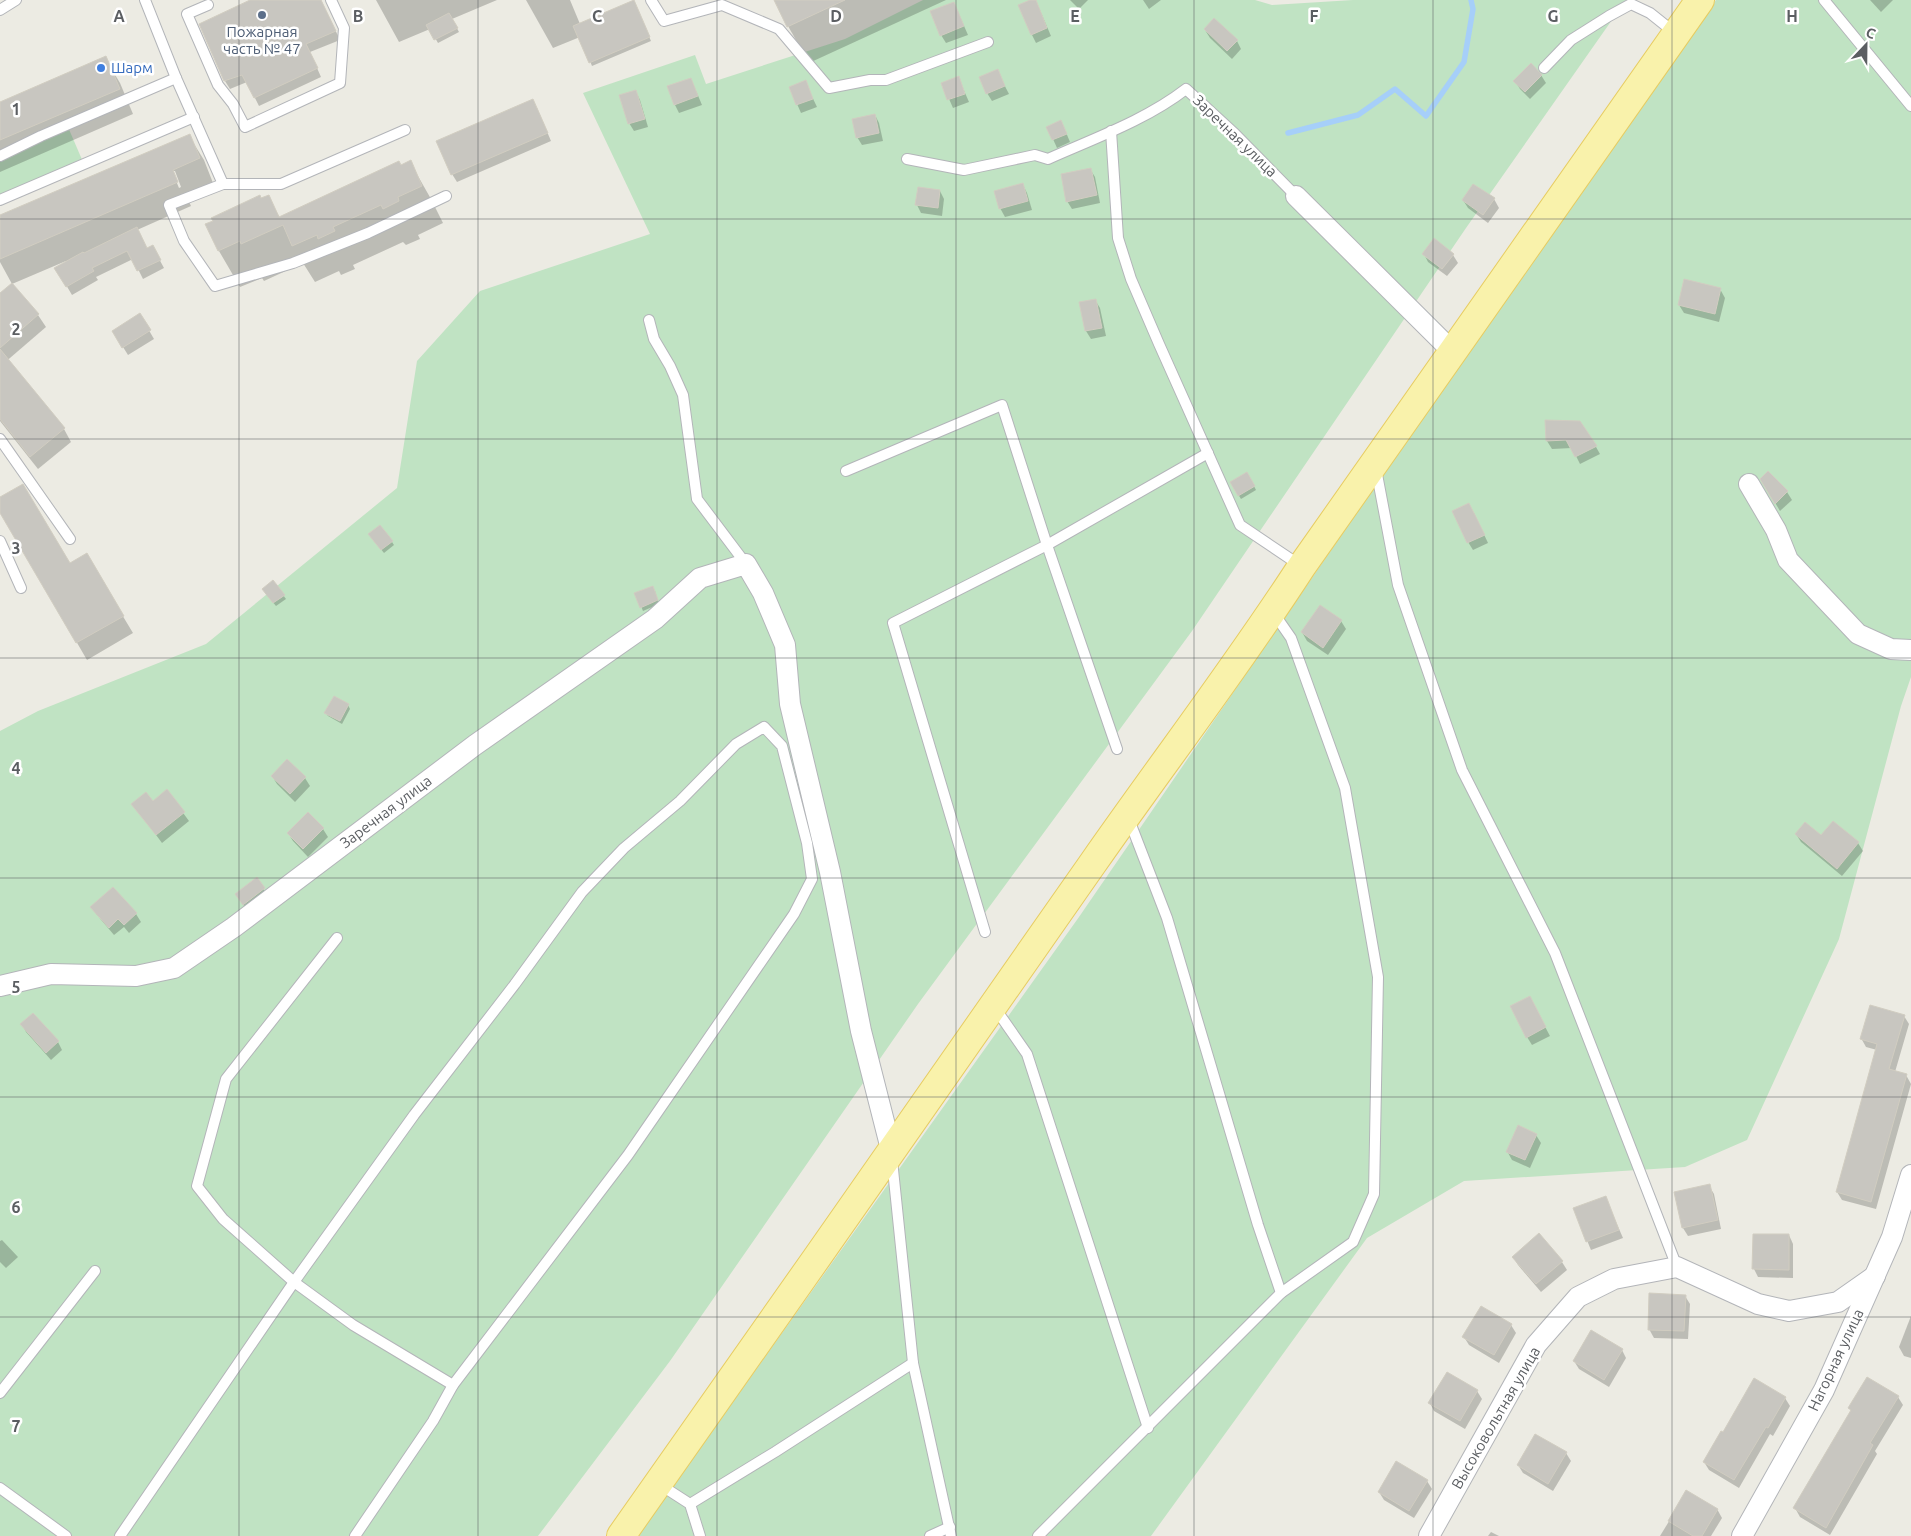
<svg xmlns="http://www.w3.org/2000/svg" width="1911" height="1536" font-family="Ubuntu,sans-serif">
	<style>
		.green { fill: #c0e3c3 }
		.shadow { fill: #0003; fill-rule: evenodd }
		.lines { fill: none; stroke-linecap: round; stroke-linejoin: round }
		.stream { stroke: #a6cff9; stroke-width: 5.5 }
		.building { fill: #c8c6c0; stroke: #d1cdc1 }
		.lane-casing { stroke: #b3b5b9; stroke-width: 12 }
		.street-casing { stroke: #b3b5b9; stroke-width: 22 }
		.primary-casing { stroke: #e7cc61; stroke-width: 30 }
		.lane { stroke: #fff; stroke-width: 10 }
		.street { stroke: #fff; stroke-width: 20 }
		.primary { stroke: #f9f2ab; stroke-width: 28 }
		.grid { fill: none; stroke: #5b5e62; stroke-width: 1; stroke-opacity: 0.55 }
		.service-dot { fill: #5c6f8a; stroke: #fff; stroke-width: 2 }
		.shop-dot { fill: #3f7fe0; stroke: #fff; stroke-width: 2 }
		.labels { text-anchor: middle; stroke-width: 5; stroke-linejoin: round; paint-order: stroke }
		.service-label { font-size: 15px; fill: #4e5e75; stroke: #fff }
		.shop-label { font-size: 15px; fill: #366cbe; stroke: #fff; text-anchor: start }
		.street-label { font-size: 15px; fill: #5b5e62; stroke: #fff }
		.grid-label { font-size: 16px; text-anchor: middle; font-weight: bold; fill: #5b5e62; stroke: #fff; stroke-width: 5; stroke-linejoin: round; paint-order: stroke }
	</style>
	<rect width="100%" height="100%" fill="#ecebe3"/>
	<g class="green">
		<path d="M923,0H1255L1272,5L1353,0H1626L1466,228L1192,631L918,1004L670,1361L538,1536H0V731L38,711L206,644L397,488L417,361L480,291L650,234L583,93L695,55L706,84L845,39Z"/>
		<path d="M1716,0H1911V677L1901,706L1839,939L1747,1140L1685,1167L1464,1181L1367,1238L1151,1536H637L1079,917L1384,473Z"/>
		<path d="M68,127L83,162L0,197V159Z"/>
	</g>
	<g class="shadow">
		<path d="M253,0H321L340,40L310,52L321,77L259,106L247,82L230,89L225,81Z"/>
		<path d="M376,0H497L452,19L459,32L438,43L430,29L399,42Z"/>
		<path d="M526,0H570L580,24L635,5L651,41L592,66L580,37L553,48Z"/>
		<path d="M783,0H946L809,63L788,26Z"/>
		<path d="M1033,0L1039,8L1051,36L1036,43L1032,35Z"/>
		<path d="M1070,0H1088L1079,9Z"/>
		<path d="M1143,0H1161L1149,9Z"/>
		<path d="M1870,0H1893L1881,12Z"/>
		<path d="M954,3L968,35L946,43L941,35Z"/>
		<path d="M1205,30L1237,41L1241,49L1232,59L1210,38Z"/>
		<path d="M105,58L120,83L133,114L0,172V103Z"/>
		<path d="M997,71L1009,94L992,101L987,93Z"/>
		<path d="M1541,75L1546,83L1530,99L1520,89L1515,81Z"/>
		<path d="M958,77L969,102L953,108L942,83Z"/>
		<path d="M691,79L702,105L679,113L675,105Z"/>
		<path d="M805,82L817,107L801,113L790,88Z"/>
		<path d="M636,92L640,100L648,127L634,131L629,123Z"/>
		<path d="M537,108L551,141L457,182L452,174Z"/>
		<path d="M875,115L879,123L883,141L862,145L857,137Z"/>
		<path d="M1065,130L1070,142L1057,148L1053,139Z"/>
		<path d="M189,136L204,160L213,183L186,195L191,206L137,230L147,249L157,255L164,268L143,279L133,259L96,277L98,280L72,295L56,268L67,262L66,261L12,284L0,262V217ZM172,171H175L181,187L179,188Z"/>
		<path d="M410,162L431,199L443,223L418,235L420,239L406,245L403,242L353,265L355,269L341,275L339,271L315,282L303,263L264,281L262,278L240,287L219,251L207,225L268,196L280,218Z"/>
		<path d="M1090,169L1095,177L1100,203L1072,209L1067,201Z"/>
		<path d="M1023,185L1027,193L1032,210L1005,217L1000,208Z"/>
		<path d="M940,191L944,199L942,216L921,213L917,205Z"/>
		<path d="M1494,199L1499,208L1488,223L1468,208L1463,200Z"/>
		<path d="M1424,254L1453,255L1458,263L1447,276L1428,262Z"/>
		<path d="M12,284L38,315L46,327L3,364L0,359V294Z"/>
		<path d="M1720,289L1725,298L1719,322L1684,313L1679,305Z"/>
		<path d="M1095,300L1100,308L1106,336L1091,339L1086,331L1081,303Z"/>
		<path d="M140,315L154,339L128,355L113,331Z"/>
		<path d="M10,362L64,429L71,442L38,469L0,421V370Z"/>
		<path d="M1546,421L1596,447L1600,454L1580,464L1572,448L1552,449L1547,441Z"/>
		<path d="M1247,473L1256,490L1241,499L1231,483Z"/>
		<path d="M1768,473L1787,492L1792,500L1780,511L1761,479Z"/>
		<path d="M0,499L70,564L86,555L133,633L87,660L0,510Z"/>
		<path d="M1474,513L1488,543L1473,550L1468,542Z"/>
		<path d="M372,538L392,542L394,545L384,553Z"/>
		<path d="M655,591L659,604L643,611L636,594Z"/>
		<path d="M265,593L283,595L286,599L276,606Z"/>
		<path d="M1320,607L1341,621L1346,629L1328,655L1307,641L1302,632Z"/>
		<path d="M348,705L350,709L342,724L328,716L326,713Z"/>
		<path d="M272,776L305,778L310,786L295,802L277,784Z"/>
		<path d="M167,791L189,821L162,843L133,804L153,803Z"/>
		<path d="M308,814L323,829L328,837L308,857L293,841L288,833Z"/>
		<path d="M1796,834L1858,843L1863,851L1842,876L1801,842Z"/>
		<path d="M256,879L269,897L249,912L241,902Z"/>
		<path d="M92,907L136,914L141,922L129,933L124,927L114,935L97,915Z"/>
		<path d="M1534,1006L1550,1036L1532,1045L1527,1037Z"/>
		<path d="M1904,1016L1909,1024L1895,1072L1906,1075L1911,1084L1876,1209L1842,1200L1837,1192L1877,1050L1866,1047L1861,1038Z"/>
		<path d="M22,1024L58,1042L62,1050L51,1060L26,1032Z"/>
		<path d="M1536,1135L1541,1143L1530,1168L1512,1160L1507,1151Z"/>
		<path d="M1709,1186L1714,1194L1721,1229L1688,1236L1683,1228Z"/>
		<path d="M1605,1197L1623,1238L1591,1250L1574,1209Z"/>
		<path d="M1789,1235L1793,1244V1278L1758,1277L1754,1269Z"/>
		<path d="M2,1240L18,1257L6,1268L0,1262V1241Z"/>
		<path d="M1513,1257L1562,1262L1567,1270L1541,1292L1518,1265Z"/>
		<path d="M1685,1296L1690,1304L1688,1339L1654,1338L1649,1329Z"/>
		<path d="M1481,1308L1511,1325L1516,1333L1499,1363L1469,1345L1464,1337Z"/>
		<path d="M1911,1316V1358L1904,1356L1899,1347Z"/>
		<path d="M1622,1350L1626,1358L1609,1387L1579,1369L1574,1361Z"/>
		<path d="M1477,1391L1482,1399L1465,1429L1434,1411L1430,1403Z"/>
		<path d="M1898,1397L1903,1405L1875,1451L1877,1454L1830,1535L1800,1517L1795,1508L1852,1412L1849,1408Z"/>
		<path d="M1785,1398L1790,1406L1773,1436L1770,1434L1739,1488L1709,1470L1704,1462L1724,1434Z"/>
		<path d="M1566,1453L1571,1461L1553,1491L1523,1473L1518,1465Z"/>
		<path d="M1427,1481L1432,1489L1414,1518L1384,1500L1379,1492Z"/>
		<path d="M1687,1492L1717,1509L1722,1518L1711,1536H1660Z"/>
		<path d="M1491,1532L1499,1536H1488Z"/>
	</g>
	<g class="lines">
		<path class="stream" d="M1288,133L1358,115L1395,89L1426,116L1464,62L1473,9L1471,0"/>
	</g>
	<g class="building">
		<path d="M250,0H321L336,31L306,44L318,68L254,98L242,75L224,81L199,24Z"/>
		<path d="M634,0L650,37L589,63L573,26Z"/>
		<path d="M774,0H845L787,27Z"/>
		<path d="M1030,0H1036L1047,28L1031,35L1018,5Z"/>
		<path d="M954,2L964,26L940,36L930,11Z"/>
		<path d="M449,13L458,28L434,40L426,25Z"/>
		<path d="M1214,18L1238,40L1227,51L1204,29Z"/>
		<path d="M106,56L120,89L0,140V102Z"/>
		<path d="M1531,63L1542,75L1525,92L1513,81Z"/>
		<path d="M998,69L1005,86L986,94L979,77Z"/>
		<path d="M959,76L965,94L947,100L941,83Z"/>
		<path d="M691,78L698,96L674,105L667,86Z"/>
		<path d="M806,80L813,99L796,105L789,87Z"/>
		<path d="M636,90L645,119L628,124L619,95Z"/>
		<path d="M533,99L548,133L451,175L436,141Z"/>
		<path d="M875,114L879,133L856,138L852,119Z"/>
		<path d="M1061,120L1067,134L1052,140L1046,127Z"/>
		<path d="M190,134L200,158L173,170L178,182L0,259V215Z"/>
		<path d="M411,160L422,186L398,197L399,201L383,209L381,205L333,227L335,231L318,239L317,235L292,246L283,225L241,244L240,241L218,251L205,224L213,221L211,218L260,195L261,198L269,195L279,217L399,161L401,165Z"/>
		<path d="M1091,168L1097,195L1066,202L1061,174Z"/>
		<path d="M1023,183L1028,201L999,209L994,191Z"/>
		<path d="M1473,184L1495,198L1483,215L1462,200Z"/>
		<path d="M918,187L940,190L938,208L915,205Z"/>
		<path d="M137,227L147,248L153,245L161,260L137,271L127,251L92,268L94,271L66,287L54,268L83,252L84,253Z"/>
		<path d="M1434,238L1454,254L1442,269L1422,254Z"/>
		<path d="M1684,279L1721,288L1715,314L1678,305Z"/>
		<path d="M12,283L39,314L0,348V293Z"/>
		<path d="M1096,299L1102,328L1085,331L1079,302Z"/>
		<path d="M140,313L151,330L122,348L112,331Z"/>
		<path d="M0,349L65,428L30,457L0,419Z"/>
		<path d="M1545,420L1580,421L1597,446L1575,457L1566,440L1546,441Z"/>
		<path d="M1768,471L1788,491L1775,504L1760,479Z"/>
		<path d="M1247,472L1255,486L1238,496L1230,482Z"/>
		<path d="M23,484L70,563L87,553L124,616L76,643L0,513V497Z"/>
		<path d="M1469,503L1485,535L1467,543L1452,511Z"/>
		<path d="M380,525L393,541L381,550L368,534Z"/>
		<path d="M273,580L285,595L273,603L262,589Z"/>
		<path d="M653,586L658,600L640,608L634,593Z"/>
		<path d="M1320,605L1342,620L1323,648L1301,632Z"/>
		<path d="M334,696L349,704L340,721L324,713Z"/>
		<path d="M287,759L306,777L290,794L271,776Z"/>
		<path d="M167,789L185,812L156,835L131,804L146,792L153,801Z"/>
		<path d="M308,812L324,828L303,849L287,833Z"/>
		<path d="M1833,821L1859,842L1837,869L1795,834L1805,822L1821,835Z"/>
		<path d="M257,877L265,888L243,905L235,894Z"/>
		<path d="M113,887L137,913L124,925L118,919L109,928L90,907Z"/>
		<path d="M1530,996L1546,1027L1526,1038L1510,1006Z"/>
		<path d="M1870,1005L1905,1015L1889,1069L1907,1074L1871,1202L1836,1192L1877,1044L1860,1039Z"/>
		<path d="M33,1013L59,1041L46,1053L20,1024Z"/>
		<path d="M1518,1125L1537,1134L1525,1160L1506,1152Z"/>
		<path d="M1710,1184L1718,1220L1682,1228L1674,1192Z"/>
		<path d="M1606,1196L1619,1230L1586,1242L1573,1208Z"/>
		<path d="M1539,1233L1563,1261L1536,1284L1512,1257Z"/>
		<path d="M1753,1234H1789V1270L1752,1269Z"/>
		<path d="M1649,1293L1686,1295L1684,1331L1648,1330Z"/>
		<path d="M1481,1306L1512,1324L1494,1355L1462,1337Z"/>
		<path d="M1591,1330L1623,1349L1604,1380L1573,1361Z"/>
		<path d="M1447,1372L1478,1390L1460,1421L1428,1403Z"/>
		<path d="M1867,1377L1899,1396L1870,1443L1873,1445L1826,1528L1793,1508L1851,1410L1848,1408Z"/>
		<path d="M1754,1378L1786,1397L1768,1428L1766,1427L1734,1480L1703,1462L1721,1431L1723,1432Z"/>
		<path d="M1535,1434L1567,1452L1548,1484L1517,1465Z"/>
		<path d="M1396,1461L1428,1480L1409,1511L1378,1492Z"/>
		<path d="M1686,1490L1718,1509L1702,1536H1693L1668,1521Z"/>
	</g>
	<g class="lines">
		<defs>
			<g id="lane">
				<path d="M145,0L176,78L223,184"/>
				<path d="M651,0L664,21L722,5L779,29L829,88L870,80H886L988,42"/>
				<path d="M1824,0L1911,106"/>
				<path d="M208,5L187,14L218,85L233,104L245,127L340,83L344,28L331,0"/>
				<path d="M0,10L16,0"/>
				<path d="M1544,68L1571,40L1609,16L1631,4L1650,13L1675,33"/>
				<path d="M405,130L281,184H223L169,205L184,241L215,286L293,263L368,233L446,196"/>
				<path d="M1111,131L1118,238L1131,279L1159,344L1240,525L1301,566"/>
				<path d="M0,156L41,136L176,78"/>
				<path d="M907,159L964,170L1035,155L1048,159C1095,138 1146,120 1186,89L1235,134L1296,196"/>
				<path d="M0,200L194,117"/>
				<path d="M649,320L654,339L670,366L683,395L697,499L746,564"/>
				<path d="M0,439L70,539"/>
				<path d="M1376,469L1398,585L1462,770L1555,953L1677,1267"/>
				<path d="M846,471L1002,405L1047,545L1117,749"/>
				<path d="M0,541L21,588"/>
				<path d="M1128,817L1167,918L1258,1225L1281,1293"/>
				<path d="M985,932L893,623L1047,545L1208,453"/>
				<path d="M337,938L226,1079L197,1186L223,1219L294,1282L353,1325L453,1385"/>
				<path d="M995,1008L1027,1054L1148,1428"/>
				<path d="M892,1160L913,1363L951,1536"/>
				<path d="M0,1393L95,1271"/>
				<path d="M659,1484L690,1504L700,1536"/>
				<path d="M0,1488L66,1536"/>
				<path d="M690,1504L775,1452L913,1363"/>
				<path d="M120,1536L294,1282L414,1115L515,984L582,892L624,848L680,801L736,744L764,727L782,746L807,843L812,879L794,914L628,1155L453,1385L433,1421L355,1536"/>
				<path d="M930,1536L950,1527"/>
				<path d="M1038,1536L1281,1293L1353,1242L1374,1194L1378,977L1345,788L1291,638L1273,612"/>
			</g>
			<g id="street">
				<path d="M1296,196L1453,352"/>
				<path d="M1749,484L1776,530L1788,560L1858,634L1891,649L1911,650"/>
				<path d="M0,986L51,974L136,976L174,968L234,927L475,745L655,619L700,578L746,564L763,593L785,645L790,704L830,872L861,1031L892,1153"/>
				<path d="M1429,1536L1536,1345L1578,1297L1614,1279L1677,1267L1758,1304L1789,1311L1838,1302L1875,1276"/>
				<path d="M1742,1536L1824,1390L1892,1237L1911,1175"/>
			</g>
			<path id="primary" d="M621,1536C779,1312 936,1088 1093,863C1162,764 1236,668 1302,566L1700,0"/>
		</defs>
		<use href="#lane" class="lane-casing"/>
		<use href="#street" class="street-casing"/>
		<use href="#primary" class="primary-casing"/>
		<use href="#lane" class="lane"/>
		<use href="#street" class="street"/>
		<use href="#primary" class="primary"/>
	</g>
	<path class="grid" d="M239,0V1536M478,0V1536M717,0V1536M956,0V1536M1194,0V1536M1433,0V1536M1672,0V1536M0,219H1911M0,439H1911M0,658H1911M0,878H1911M0,1097H1911M0,1317H1911"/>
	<circle class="service-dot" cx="262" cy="15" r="5"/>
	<circle class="shop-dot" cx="101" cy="68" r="5"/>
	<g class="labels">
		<g class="service-label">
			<text x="262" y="37">Пожарная<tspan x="262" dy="17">часть № 47</tspan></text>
		</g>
		<g class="shop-label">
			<text x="111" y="73">Шарм</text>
		</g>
		<g class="street-label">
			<text transform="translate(1235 136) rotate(44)" y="5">Заречная улица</text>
			<text transform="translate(386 812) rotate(-37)" y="5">Заречная улица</text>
			<text transform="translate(1836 1360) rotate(-65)" y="5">Нагорная улица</text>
			<text transform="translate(1496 1418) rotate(-60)" y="5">Высоковольтная улица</text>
		</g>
	</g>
	<g class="grid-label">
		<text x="119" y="22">A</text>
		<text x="358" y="22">B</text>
		<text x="597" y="22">C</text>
		<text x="836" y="22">D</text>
		<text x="1075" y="22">E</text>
		<text x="1314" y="22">F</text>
		<text x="1553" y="22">G</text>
		<text x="1792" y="22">H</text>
		<text x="16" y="115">1</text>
		<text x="16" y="335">2</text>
		<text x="16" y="554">3</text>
		<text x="16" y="774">4</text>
		<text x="16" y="993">5</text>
		<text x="16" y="1213">6</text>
		<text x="16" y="1432">7</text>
	</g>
	<g transform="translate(1866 45) rotate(22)" stroke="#ffffff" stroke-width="4" paint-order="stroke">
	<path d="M0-4L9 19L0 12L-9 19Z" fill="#5b5e62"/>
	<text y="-8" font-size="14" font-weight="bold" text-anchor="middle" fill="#5b5e62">С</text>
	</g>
</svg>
